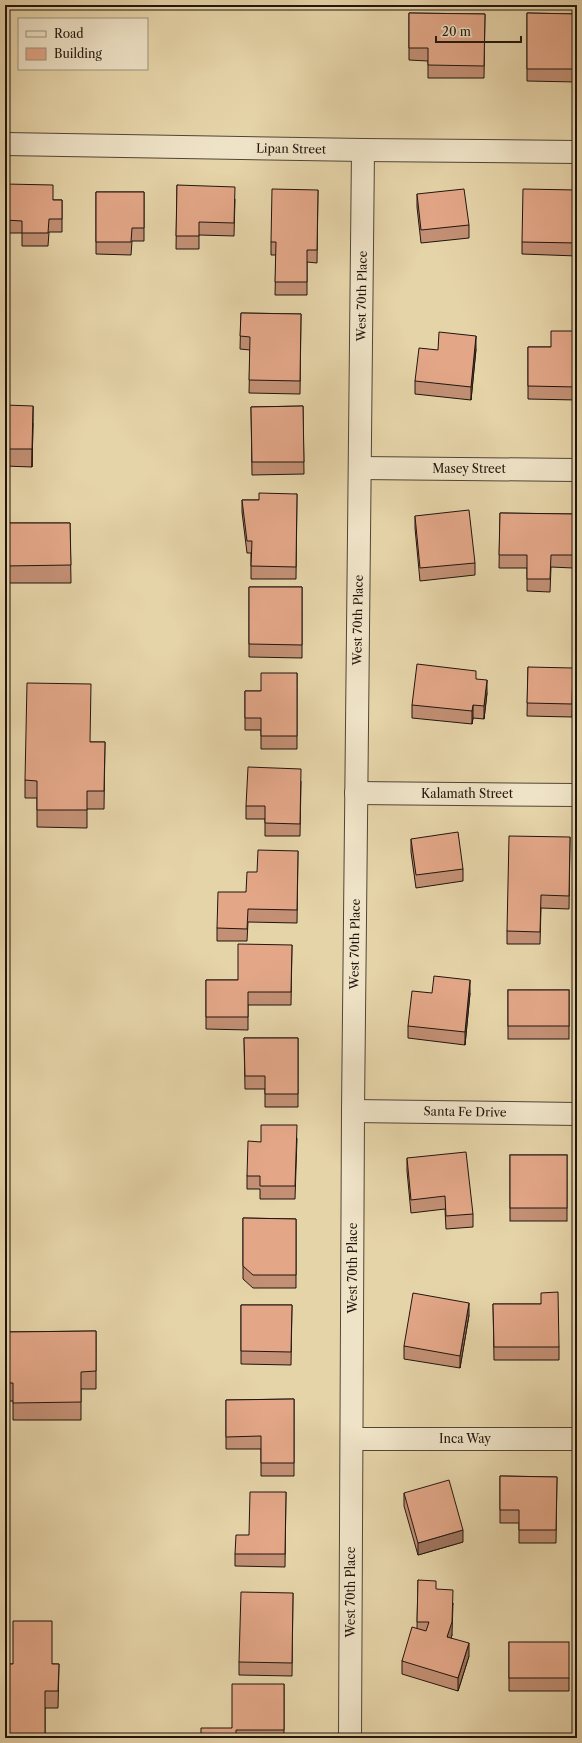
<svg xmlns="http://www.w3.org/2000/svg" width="582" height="1743" font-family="'Libre Caslon Text',serif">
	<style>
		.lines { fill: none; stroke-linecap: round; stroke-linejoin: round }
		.minor-casing { stroke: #524535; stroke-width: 24 }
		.minor { stroke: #efe3c7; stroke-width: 22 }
		.wall { fill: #c39075; stroke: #21150e }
		.shaded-wall { fill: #9f755f; stroke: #21150e }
		.building { fill: #e3a788; stroke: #21150e }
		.labels { text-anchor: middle; stroke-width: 3; stroke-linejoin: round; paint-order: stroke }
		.street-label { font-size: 12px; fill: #21150e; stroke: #efe3c7 }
	</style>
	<rect width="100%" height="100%" fill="#e6d4a9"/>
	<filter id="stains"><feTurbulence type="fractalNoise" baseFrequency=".005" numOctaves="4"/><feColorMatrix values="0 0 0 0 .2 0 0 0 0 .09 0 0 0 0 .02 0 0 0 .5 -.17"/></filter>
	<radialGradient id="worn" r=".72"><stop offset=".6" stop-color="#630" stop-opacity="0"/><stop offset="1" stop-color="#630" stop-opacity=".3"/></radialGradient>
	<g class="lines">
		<defs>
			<g id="minor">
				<path d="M5,144L363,150L577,152"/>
				<path d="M360,468L577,470"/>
				<path d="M356,793L577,795"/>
				<path d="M353,1111L577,1114"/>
				<path d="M352,1439H577"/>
				<path d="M350,1738L353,1111L363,150"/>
			</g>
		</defs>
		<use href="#minor" class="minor-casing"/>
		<use href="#minor" class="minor"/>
	</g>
	<g class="wall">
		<path d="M409,13L485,14L484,78H428V61L409,60Z"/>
		<path d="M527,13L577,14V82L527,81Z"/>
		<path d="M5,184L53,200H62V232H49L48,246H22V233H5Z"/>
		<path d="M177,185L235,199L234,236L199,235V249H176Z"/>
		<path d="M318,190L317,263L307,262V295H275L276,255H271V242Z"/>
		<path d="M577,190V256L522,254V242Z"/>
		<path d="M96,192H144V241H132L131,255L96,254Z"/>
		<path d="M417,194L469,225V238L421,243L417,207Z"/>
		<path d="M241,313L301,314L300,394L249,393L250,350L240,349Z"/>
		<path d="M577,331V400L528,399V347H551Z"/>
		<path d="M476,349L471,400L415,394V381L438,350Z"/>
		<path d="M5,405L33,423L32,467L5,466Z"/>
		<path d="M303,406L304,474L252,475L251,407Z"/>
		<path d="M297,494L296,579H251V553H247L242,512V500H259Z"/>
		<path d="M500,513L573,514V568L551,567L550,592L527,591V568H499Z"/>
		<path d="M415,516L475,563V575L420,581L415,528Z"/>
		<path d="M5,523H70L71,583H5Z"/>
		<path d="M249,587H302V658L249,657Z"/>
		<path d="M528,667L573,681L572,717L527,716Z"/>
		<path d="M297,673V749H261V730H245V691H261Z"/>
		<path d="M476,679L487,693L484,719L473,718L472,724L412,718V705Z"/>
		<path d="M90,742H105L104,809H87V828L37,827V798H25V780Z"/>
		<path d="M301,781L300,836H265V819H246V806Z"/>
		<path d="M570,837L569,909L541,908L540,944H507V931Z"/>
		<path d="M411,839L463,869V881L416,888L411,852Z"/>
		<path d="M298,851L297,923L248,922L247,941H217V928L246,892L257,872Z"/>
		<path d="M292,945L291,1005H248V1030L206,1029V980H238Z"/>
		<rect x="508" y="990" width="61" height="49"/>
		<path d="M432,993H470L465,1045L408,1038V1026Z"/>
		<path d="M244,1038H298V1107H265V1089H245Z"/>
		<path d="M297,1138L295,1199H260V1189H247V1176L261,1142Z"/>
		<rect x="510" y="1155" width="57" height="66"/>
		<path d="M407,1158L473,1214V1227L446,1229L445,1209L411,1213L407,1171Z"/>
		<path d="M243,1218L296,1219V1288H253L243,1279Z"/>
		<path d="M493,1304H541L559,1347V1360H494Z"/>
		<path d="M241,1305H292L291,1365L241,1364Z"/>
		<path d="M469,1315L460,1368L404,1359V1346Z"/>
		<path d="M96,1331V1389H81V1420H13V1401H5V1332Z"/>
		<path d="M294,1399V1476H261V1449H226V1400Z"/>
		<path d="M500,1476L557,1477L556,1543H519V1523H500Z"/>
		<path d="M286,1492L285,1567L235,1566V1554L249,1535Z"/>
		<path d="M404,1493L463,1542L418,1555L404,1506Z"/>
		<path d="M577,1541V1574H576Z"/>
		<path d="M418,1580L436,1589L452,1635L451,1638L469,1656L458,1691L402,1674V1661L417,1628Z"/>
		<path d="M293,1593L292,1676L239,1675V1662Z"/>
		<path d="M509,1642L569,1678V1691H509Z"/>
		<path d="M5,1664H59L58,1708H45V1738H5Z"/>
		<path d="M284,1684V1738H201L232,1728Z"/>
	</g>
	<g class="shaded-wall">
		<path d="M476,336V349L471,400V387Z"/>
		<path d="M33,406V423L32,467V449Z"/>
		<path d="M487,680V693L484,719V706Z"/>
		<path d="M473,705V718L472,724V711Z"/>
		<path d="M470,980V993L465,1045V1032Z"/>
		<path d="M469,1303V1315L460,1368V1356Z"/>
		<path d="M463,1530V1542L418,1555V1543Z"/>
		<path d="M453,1603L452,1635L447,1650V1637Z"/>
		<path d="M469,1643V1656L458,1691V1678Z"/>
	</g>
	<g class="building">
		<path d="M409,13L485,14L484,66L428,65V48H409Z"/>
		<path d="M527,13L577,14V69H527Z"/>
		<path d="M5,184L53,185V200H62V219H49L48,233H22V221L5,220Z"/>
		<path d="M177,185L235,187L234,223L199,222V236H176Z"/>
		<path d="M272,189L318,190L317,250H307V282H275L276,242H271Z"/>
		<path d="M464,189L469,225L421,230L417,194Z"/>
		<path d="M523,189L577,190V243L522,242Z"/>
		<path d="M96,192H144V228H132L131,242H96Z"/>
		<path d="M241,313L301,314L300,381L249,380L250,337L240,336Z"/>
		<path d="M551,331H577V387L528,386V347H551Z"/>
		<path d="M439,332L476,336L471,387L415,381L419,348L438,350Z"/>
		<path d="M5,405L33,406L32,449H5Z"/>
		<path d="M303,406L304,462H252L251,407Z"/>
		<path d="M259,493L297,494L296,567L251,566L252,541H247L242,500H259Z"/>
		<path d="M469,510L475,563L420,568L415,516Z"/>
		<path d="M500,513L573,514V555H551L550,579H527V555H499Z"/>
		<path d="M5,523H70L71,565L5,566Z"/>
		<path d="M249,587H302V645L249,644Z"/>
		<path d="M417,664L476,671V679L487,680L484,706L473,705L472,711L412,705Z"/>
		<path d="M528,667L573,668L572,704L527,703Z"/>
		<path d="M261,673H297V736H261V718H245V691H261Z"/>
		<path d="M27,683L91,684L90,742H105L104,791H87V810H37V781L25,780Z"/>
		<path d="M248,767L301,769L300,824L265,823V806H246Z"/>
		<path d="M458,832L463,869L416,875L411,839Z"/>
		<path d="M509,836L570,837L569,896L541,895L540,932L507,931Z"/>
		<path d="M258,850L298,851L297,910L248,909L247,929L217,928L218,892H246L247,872H257Z"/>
		<path d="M238,944L292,945L291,992H248V1017H206V980H238Z"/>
		<path d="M434,976L470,980L465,1032L408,1026L412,991L432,993Z"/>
		<rect x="508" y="990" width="61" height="36"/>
		<path d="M244,1038H298V1094H265V1076H245Z"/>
		<path d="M261,1125H297L295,1186H260V1176H247L248,1141L261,1142Z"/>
		<path d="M466,1152L473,1214L446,1216L445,1196L411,1200L407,1158Z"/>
		<rect x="510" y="1155" width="57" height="53"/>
		<path d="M243,1218L296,1219V1275H253L243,1266Z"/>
		<path d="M558,1292L559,1347H494L493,1304H541V1293Z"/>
		<path d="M413,1293L469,1303L460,1356L404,1346Z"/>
		<path d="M241,1305H292L291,1352L241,1351Z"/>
		<path d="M96,1331V1371L81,1372V1402L13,1403V1383H5V1332Z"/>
		<path d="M294,1399V1463H261V1436L226,1437V1400Z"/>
		<path d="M500,1476L557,1477L556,1530H519V1510H500Z"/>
		<path d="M449,1480L463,1530L418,1543L404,1493Z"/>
		<path d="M250,1492H286L285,1554H235L236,1535H249Z"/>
		<path d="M577,1541V1562H576Z"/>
		<path d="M418,1580L436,1581V1589L453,1590L452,1622L447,1637L469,1643L458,1678L402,1661L412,1627L426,1631L429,1622H417Z"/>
		<path d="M241,1592L293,1593L292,1663L239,1662Z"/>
		<path d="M13,1621H52V1664H59L58,1691H45V1736H5V1664H13Z"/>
		<rect x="509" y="1642" width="60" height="36"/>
		<path d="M232,1684H284V1730H236V1738H201V1728H232Z"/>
	</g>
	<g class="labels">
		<g class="street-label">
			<text transform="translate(291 149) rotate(1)" y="4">Lipan Street</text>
			<text transform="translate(362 296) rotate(-89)" y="4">West 70th Place</text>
			<text x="469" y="473">Masey Street</text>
			<text transform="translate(358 620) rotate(-89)" y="4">West 70th Place</text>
			<text x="467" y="798">Kalamath Street</text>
			<text transform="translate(355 944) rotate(-89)" y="4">West 70th Place</text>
			<text transform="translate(465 1112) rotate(1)" y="4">Santa Fe Drive</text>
			<text transform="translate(353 1268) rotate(-90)" y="4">West 70th Place</text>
			<text x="465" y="1443">Inca Way</text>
			<text transform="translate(351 1592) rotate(-90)" y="4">West 70th Place</text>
		</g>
	</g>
	<rect width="582" height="1743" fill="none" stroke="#e6d4a9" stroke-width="20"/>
	<rect x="6" y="6" width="570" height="1731" fill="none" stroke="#21150e" stroke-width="2"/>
	<rect x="10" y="10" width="562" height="1723" fill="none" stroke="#21150e"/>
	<rect x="18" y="18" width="130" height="52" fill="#efe3c7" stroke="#9d917d"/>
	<rect x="26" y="31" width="20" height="6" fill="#efe3c7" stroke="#9d917d"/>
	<text x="54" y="38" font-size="12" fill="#21150e">Road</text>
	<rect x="26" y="48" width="20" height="12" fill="#e3a788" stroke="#9d917d"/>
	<text x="54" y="58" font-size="12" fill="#21150e">Building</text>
	<path d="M436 36v6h85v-6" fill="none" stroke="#21150e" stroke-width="2"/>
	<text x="442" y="36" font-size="12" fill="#21150e" stroke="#efe3c7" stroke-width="3" paint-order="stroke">20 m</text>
	<rect width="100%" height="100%" filter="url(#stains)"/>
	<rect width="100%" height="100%" fill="url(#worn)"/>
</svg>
